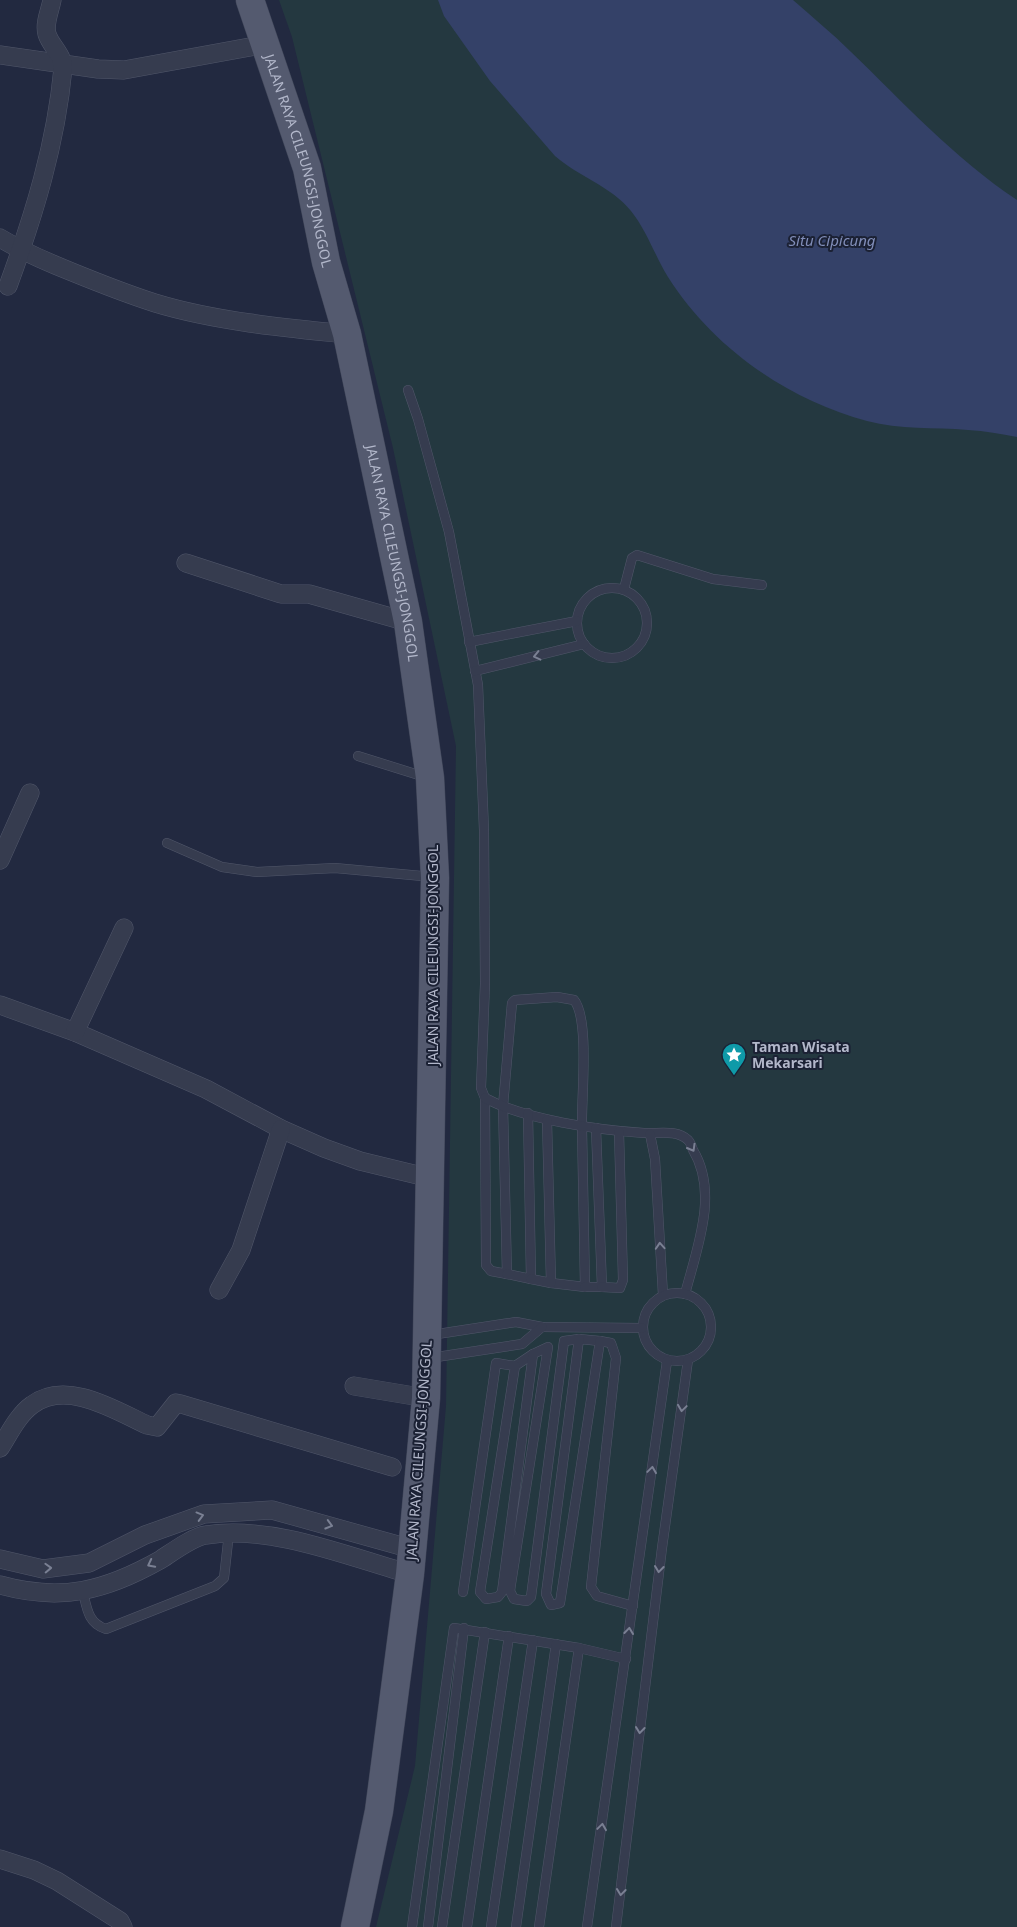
<svg xmlns="http://www.w3.org/2000/svg" width="1017" height="1927" font-family="'Noto Sans',sans-serif">
	<style>
		.green { fill: #243840 }
		.water { fill: #344168 }
		.lines { fill: none; stroke-linecap: round; stroke-linejoin: round }
		.service-casing { stroke: #51576a; stroke-width: 10 }
		.minor-casing { stroke: #51576a; stroke-width: 19 }
		.primary-casing { stroke: #3f4558; stroke-width: 29 }
		.service { stroke: #363c4f; stroke-width: 9 }
		.minor { stroke: #363c4f; stroke-width: 18 }
		.primary { stroke: #545a6f; stroke-width: 28 }
		.oneway { stroke: #7a8093 }
		.labels { text-anchor: middle; stroke-width: 4; stroke-linejoin: round; paint-order: stroke }
		.street-label { font-size: 14px; fill: #b2b7ca; stroke: #1b2134 }
		.poi-label { font-size: 14px; font-weight: bold; fill: #b2b7ca; stroke: #1b2134; text-anchor: start }
		.water-label { font-size: 15px; font-style: italic; fill: #808db8; stroke: #1b2134 }
	</style>
	<rect width="100%" height="100%" fill="#222940"/>
	<path class="green" d="M279,0H1017V1927H376L415,1766L446,1406L456,746L393,448L292,37Z"/>
	<path class="water" d="M438,0H793C812,17 832,33 850,51C904,103 954,158 1017,200V437C1001,434 985,431 968,430C934,427 900,430 867,421C787,399 713,348 668,277C655,256 647,231 631,211C611,186 579,177 555,156L490,81L444,16Z"/>
	<g class="lines">
		<defs>
			<g id="service">
				<path d="M408,390L418,419L449,532L478,685L484,830L485,984L481,1088L485,1098L486,1265L491,1271L507,1274L503,1106L512,1003L515,1000L557,997L574,1000C590,1019 581,1100 582,1128C583,1181 584,1234 585,1287L551,1283"/>
				<circle cx="612" cy="623" r="35"/>
				<path d="M624,589L632,558L637,555L713,579L762,585"/>
				<path d="M469,642L577,621"/>
				<path d="M475,671L584,644"/>
				<path d="M358,756L425,777"/>
				<path d="M167,843L222,867L257,872L335,868L433,877"/>
				<path d="M485,1098C526,1120 598,1130 644,1133C658,1134 676,1129 688,1140C690,1142 692,1147 693,1150C719,1193 697,1248 685,1294"/>
				<path d="M650,1134L655,1159L663,1295"/>
				<path d="M507,1274L531,1279L528,1113"/>
				<path d="M531,1279L551,1283L547,1120"/>
				<path d="M585,1287H602L596,1128"/>
				<path d="M602,1287L620,1288L623,1280L619,1132"/>
				<circle cx="677" cy="1327" r="34"/>
				<path d="M431,1335L516,1322L542,1327L642,1328"/>
				<path d="M579,1339L600,1341"/>
				<path d="M430,1358L522,1344L542,1327"/>
				<path d="M515,1366L533,1354"/>
				<path d="M83,1592C87,1609 88,1623 106,1629L215,1586L224,1578L229,1533"/>
				<path d="M463,1592L496,1363L515,1366L480,1592L486,1599L498,1597L502,1592L533,1354L548,1347L511,1584L510,1591L514,1599L527,1601L531,1597L564,1341L579,1339L546,1594L551,1605L560,1603L600,1341L611,1343L616,1358L591,1587L597,1596L633,1606"/>
				<path d="M412,1927L454,1628L579,1648L626,1659"/>
				<path d="M428,1927L464,1628"/>
				<path d="M442,1927L485,1632"/>
				<path d="M467,1927L509,1636"/>
				<path d="M491,1927L533,1640"/>
				<path d="M516,1927L556,1644"/>
				<path d="M539,1927L579,1648"/>
				<path d="M587,1927L667,1361"/>
				<path d="M616,1927L662,1548L688,1360"/>
			</g>
			<g id="minor">
				<path d="M0,55L98,69L124,70L266,44"/>
				<path d="M0,238C23,252 47,262 72,272C99,283 127,294 155,303C214,321 285,328 347,334"/>
				<path d="M8,286C34,215 56,144 63,68C64,56 50,45 47,34C44,23 50,11 52,0"/>
				<path d="M186,563L281,594H309L408,622"/>
				<path d="M0,860L30,793"/>
				<path d="M0,1005L75,1032L206,1089L281,1129L324,1148L360,1161L430,1178"/>
				<path d="M75,1032L124,928"/>
				<path d="M219,1290L241,1250L281,1129"/>
				<path d="M354,1386L426,1398"/>
				<path d="M0,1448C9,1434 18,1415 32,1405C66,1379 115,1410 147,1425L157,1427L176,1403L181,1404L392,1467"/>
				<path d="M0,1559L43,1569L89,1563L145,1535L204,1514L272,1510L412,1549"/>
				<path d="M0,1585C61,1602 105,1591 160,1560C171,1553 194,1536 206,1535C273,1525 346,1556 410,1574"/>
				<path d="M0,1859L34,1870L57,1881L120,1921L123,1927"/>
			</g>
			<g id="primary">
				<path id="s1" d="M250,0L307,168L326,262L347,334L408,622L430,778L435,878L426,1398L410,1574L379,1811L355,1927"/>
			</g>
		</defs>
		<use href="#service" class="service-casing"/>
		<use href="#minor" class="minor-casing"/>
		<use href="#primary" class="primary-casing"/>
		<use href="#service" class="service"/>
		<use href="#minor" class="minor"/>
		<use href="#primary" class="primary"/>
	</g>
	<defs><path id="oneway-chevron" d="M-2-3.5L2.5 0L-2 3.5" fill="none" stroke-width="1.6" stroke-linecap="round" stroke-linejoin="round" transform="scale(1.25)"/></defs>
	<g class="oneway">
		<use href="#oneway-chevron" transform="translate(537 656) rotate(167)"/>
		<use href="#oneway-chevron" transform="translate(692 1148) rotate(60)"/>
		<use href="#oneway-chevron" transform="translate(660 1246) rotate(-94)"/>
		<use href="#oneway-chevron" transform="translate(682 1408) rotate(98)"/>
		<use href="#oneway-chevron" transform="translate(652 1470) rotate(-82)"/>
		<use href="#oneway-chevron" transform="translate(200 1516) rotate(-15)"/>
		<use href="#oneway-chevron" transform="translate(329 1525) rotate(16)"/>
		<use href="#oneway-chevron" transform="translate(151 1564) rotate(153)"/>
		<use href="#oneway-chevron" transform="translate(48 1568) rotate(-2)"/>
		<use href="#oneway-chevron" transform="translate(659 1569) rotate(97)"/>
		<use href="#oneway-chevron" transform="translate(629 1631) rotate(-83)"/>
		<use href="#oneway-chevron" transform="translate(640 1730) rotate(97)"/>
		<use href="#oneway-chevron" transform="translate(602 1827) rotate(-82)"/>
		<use href="#oneway-chevron" transform="translate(621 1892) rotate(97)"/>
	</g>
	<defs>
		<symbol id="sight-pin" viewBox="-11 -11 22 30"><path d="M0 17L-7.5 6A9.5 9.5 0 1 1 7.5 6Z" fill="#0f9aa8" stroke="#1b2134"/><path d="M0-6L1.8-2.2L6-1.7L2.9 1.2L3.7 5.4L0 3.3L-3.7 5.4L-2.9 1.2L-6-1.7L-1.8-2.2Z" fill="#fff"/></symbol>
	</defs>
	<g fill-rule="evenodd">
		<use href="#sight-pin" x="720" y="1041" width="28" height="38"/>
	</g>
	<g class="labels">
		<g class="street-label">
			<text dy="5" stroke="none"><textPath href="#s1" startOffset="168">JALAN RAYA CILEUNGSI-JONGGOL</textPath></text>
			<text dy="5" stroke="none"><textPath href="#s1" startOffset="572">JALAN RAYA CILEUNGSI-JONGGOL</textPath></text>
			<text transform="translate(433 955) rotate(-90)" y="5">JALAN RAYA CILEUNGSI-JONGGOL</text>
			<text transform="translate(419 1450) rotate(-86)" y="5">JALAN RAYA CILEUNGSI-JONGGOL</text>
		</g>
		<g class="poi-label">
			<text x="752" y="1052">Taman Wisata<tspan x="752" dy="16">Mekarsari</tspan></text>
		</g>
		<g class="water-label">
			<text x="832" y="246">Situ Cipicung</text>
		</g>
	</g>
</svg>
